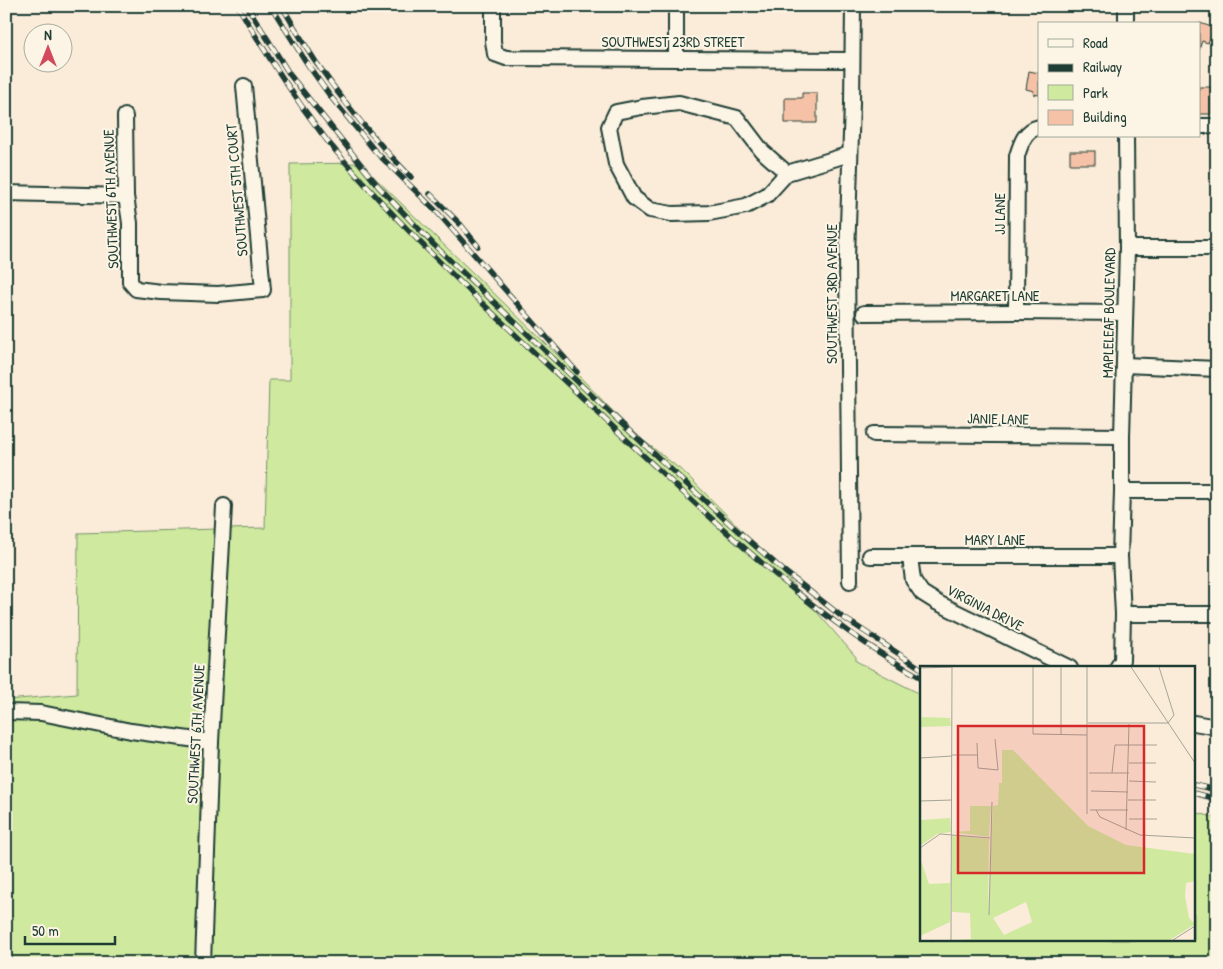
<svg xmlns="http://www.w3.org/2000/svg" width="1223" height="969" font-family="'Patrick Hand',sans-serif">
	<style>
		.green { fill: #cfe99f; stroke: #77936a }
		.building { fill: #f6c2a7; stroke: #1f3d34 }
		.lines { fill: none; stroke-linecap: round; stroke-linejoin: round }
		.minor-casing { stroke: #1f3d34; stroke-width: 18 }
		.minor { stroke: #fcf5e5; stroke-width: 14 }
		.rail-casing { stroke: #1f3d34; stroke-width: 5.5 }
		.rail { stroke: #fcf5e5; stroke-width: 4; stroke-dasharray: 11; stroke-linecap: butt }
		.labels { text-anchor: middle; stroke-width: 4; stroke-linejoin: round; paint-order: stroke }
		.street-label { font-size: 15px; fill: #1f3d34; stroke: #fcf5e5 }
		.inset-road { fill: none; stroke: #a3a597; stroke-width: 1 }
		.view { fill: #d62828; fill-opacity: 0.15; stroke: #d62828; stroke-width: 2.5 }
		.inset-edge { fill: none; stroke: #1f3d34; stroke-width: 2.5 }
	</style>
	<rect width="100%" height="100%" fill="#fbebd9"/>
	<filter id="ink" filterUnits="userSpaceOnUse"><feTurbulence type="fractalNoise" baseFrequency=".02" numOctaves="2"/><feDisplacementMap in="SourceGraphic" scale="10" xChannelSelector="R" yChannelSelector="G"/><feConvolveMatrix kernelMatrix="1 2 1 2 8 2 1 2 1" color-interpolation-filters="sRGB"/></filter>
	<g filter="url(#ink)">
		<g class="green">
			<path d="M362,163L369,172L578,375L634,433L686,474L776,565L856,657V661L922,695V940H1194V812L1217,818V963H210L217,743L229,529L265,528L269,380H290V164Z"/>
			<path d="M217,529L205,734L132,723L42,706L6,705V700L77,694L78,533Z"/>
			<path d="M6,719L41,720L130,737L204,748L197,963H6Z"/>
		</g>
		<g class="building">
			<path d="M1200,23L1214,28L1208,43L1202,41L1199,50V26Z"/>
			<path d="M1029,71L1039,73V95L1033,94L1034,91L1026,89Z"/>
			<rect x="1199" y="87" width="12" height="27"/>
			<path d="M802,93H817V123H785V98H802Z"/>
			<rect x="1070" y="151" width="25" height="13"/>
		</g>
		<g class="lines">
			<defs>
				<g id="minor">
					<path d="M493,6V41L495,54L506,58L851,60"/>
					<path d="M676,6V59"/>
					<path d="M1126,24V6"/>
					<path d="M125,116L126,196L130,223V282L136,289L161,292L218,294L263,290L244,86"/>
					<path d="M1199,126H1217"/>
					<path d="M787,173L767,195L746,206L709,213L672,214L650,210L634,198L616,164L609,127L616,112L642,107L679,103L737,118L762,151L787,173L850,154"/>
					<path d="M6,193L126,196"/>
					<path d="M1127,248H1217"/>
					<path d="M1016,312L1017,156C1021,143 1025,130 1039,127"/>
					<path d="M864,313L1016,312L1125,313"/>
					<path d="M1124,365L1217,369"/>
					<path d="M874,434L1122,436"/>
					<path d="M1122,491H1217"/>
					<path d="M870,556H1120"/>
					<path d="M910,557L913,580L922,593L938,603L1070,668"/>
					<path d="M850,581L847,257L852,103L853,6"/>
					<path d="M1123,614H1217"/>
					<path d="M1117,668L1122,660L1123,614L1120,556L1122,491V436L1127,248L1126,136"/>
					<path d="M6,712L41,713L131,731L211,742"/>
					<path d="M1194,723L1217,727"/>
					<path d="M203,963L211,742L224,506"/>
				</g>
			</defs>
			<use href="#minor" class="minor-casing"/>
			<use href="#minor" class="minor"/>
			<defs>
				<g id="rail">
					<path d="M238,6C258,41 280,75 303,108C312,120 320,132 329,143C407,236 498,318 586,401C623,437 661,472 699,507C769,571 839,632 922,678"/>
					<path d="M247,6L290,75L378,186L434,245L623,425L731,525L784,571L841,616L922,669"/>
					<path d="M271,6L308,65L330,96L375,151L437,212L577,372"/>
					<path d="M282,6C293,25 304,44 316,62C344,103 376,142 411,177"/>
					<path d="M430,194L461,225L478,246"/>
					<path d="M1194,785L1217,790"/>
					<path d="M1194,793L1217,799"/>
				</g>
			</defs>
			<use href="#rail" class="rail-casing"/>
			<use href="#rail" class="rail"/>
		</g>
	</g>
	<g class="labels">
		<g class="street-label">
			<text x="673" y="47">SOUTHWEST 23RD STREET</text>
			<text transform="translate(237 190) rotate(-95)" y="5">SOUTHWEST 5TH COURT</text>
			<text transform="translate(111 199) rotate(-92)" y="5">SOUTHWEST 6TH AVENUE</text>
			<text transform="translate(1000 214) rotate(-90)" y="5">JJ LANE</text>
			<text transform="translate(832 294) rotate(-90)" y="5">SOUTHWEST 3RD AVENUE</text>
			<text x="995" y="301">MARGARET LANE</text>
			<text transform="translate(1109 313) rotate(-89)" y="5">MAPLELEAF BOULEVARD</text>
			<text transform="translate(998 419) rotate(1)" y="5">JANIE LANE</text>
			<text x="995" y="545">MARY LANE</text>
			<text transform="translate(985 608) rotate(27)" y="5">VIRGINIA DRIVE</text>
			<text transform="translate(196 734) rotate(-87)" y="5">SOUTHWEST 6TH AVENUE</text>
		</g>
	</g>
	<g transform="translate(920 666)">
		<rect width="275" height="275" fill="#fbebd9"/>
		<path d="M2,51L30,52L31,60L0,61ZM82,84H93L168,160L206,179L275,188V215L266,217L265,230L269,252L275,258L250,274H35L51,273L50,247L32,246V169L69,173L68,249L73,140L78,139L79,117H82ZM106,236L112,256L84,269L73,252ZM50,140H71L69,171L32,166L50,165ZM30,152L31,166L17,168L0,180V154ZM0,192L9,218L30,217L31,194L30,256L0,270Z" fill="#cfe99f" fill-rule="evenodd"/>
		<path class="inset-road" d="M113,1V68L167,69M211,1L275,97M0,2L32,1M168,57H248L254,49L239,1M141,68V1M57,77L58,102L78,104L75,73M32,89H57M0,92L32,90M209,97H236M169,107H209M192,107L195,79H237M275,114V156M209,115L236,116M171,125L208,126M208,134H236M0,135L32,134M170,144H208M176,144L180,151L220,169L275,172M167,148V1M209,153H237M206,164L209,58M0,182L20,168L70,172M69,249L72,136M31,274L32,1M253,274L275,260"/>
		<path class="view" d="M38,60H224V207H38Z"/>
		<rect width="275" height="275" class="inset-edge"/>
	</g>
	<rect width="1223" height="969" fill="none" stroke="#fcf5e5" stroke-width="25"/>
	<rect x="12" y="12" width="1198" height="944" fill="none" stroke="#1f3d34" stroke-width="2" filter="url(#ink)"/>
	<rect x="1038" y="22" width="162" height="115" fill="#fcf5e5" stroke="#a4ab9e"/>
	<rect x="1048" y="39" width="25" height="8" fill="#fcf5e5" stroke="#a4ab9e"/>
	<text x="1083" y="48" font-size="15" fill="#1f3d34">Road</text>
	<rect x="1048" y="64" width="25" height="8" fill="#1f3d34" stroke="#a4ab9e"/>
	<text x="1083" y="72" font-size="15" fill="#1f3d34">Railway</text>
	<rect x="1048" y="85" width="25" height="15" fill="#cfe99f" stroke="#a4ab9e"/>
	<text x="1083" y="98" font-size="15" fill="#1f3d34">Park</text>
	<rect x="1048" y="110" width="25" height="15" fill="#f6c2a7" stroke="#a4ab9e"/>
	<text x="1083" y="122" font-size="15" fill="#1f3d34">Building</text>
	<g transform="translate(48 48)"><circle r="24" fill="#fcf5e5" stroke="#a4ab9e"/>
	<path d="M0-4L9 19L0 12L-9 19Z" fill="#d1495b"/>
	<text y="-8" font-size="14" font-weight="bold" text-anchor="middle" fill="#1f3d34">N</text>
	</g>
	<path d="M25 936v8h90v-8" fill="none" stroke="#1f3d34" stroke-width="2.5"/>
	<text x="32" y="936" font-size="15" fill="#1f3d34" stroke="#fcf5e5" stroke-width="4" paint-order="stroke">50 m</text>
</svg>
